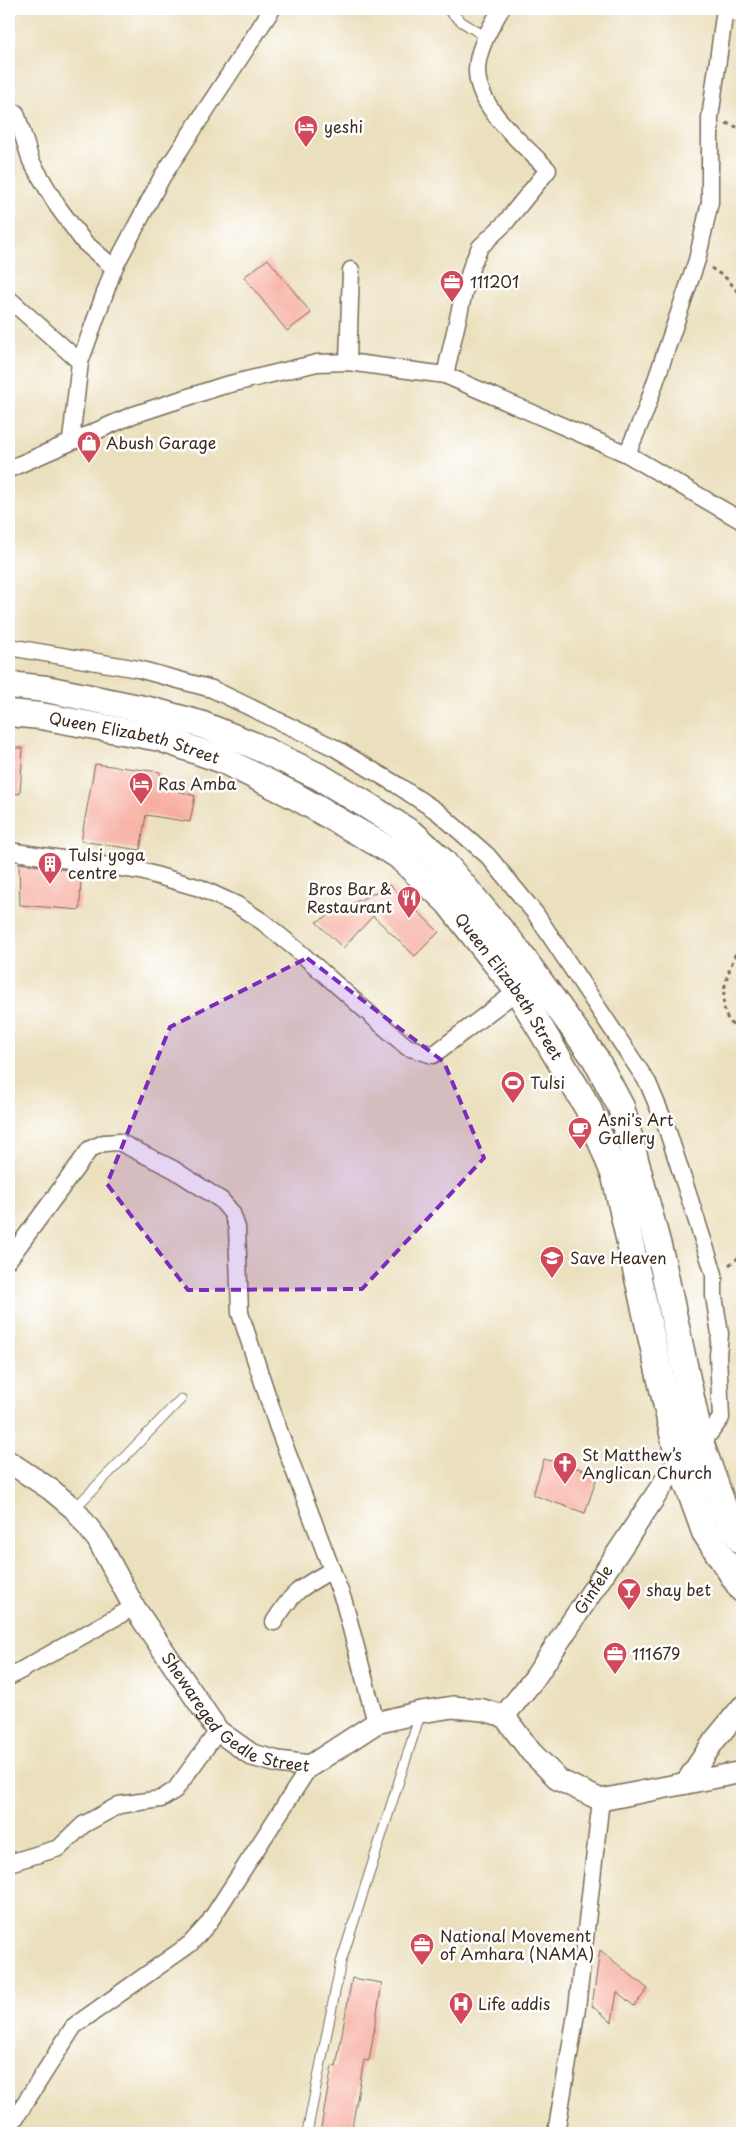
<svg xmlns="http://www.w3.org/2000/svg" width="751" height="2142" font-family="'Playpen Sans',sans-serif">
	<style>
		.building { fill: #f7aea0 }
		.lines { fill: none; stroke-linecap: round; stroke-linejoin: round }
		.service-casing { stroke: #796a56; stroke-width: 11 }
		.minor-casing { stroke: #796a56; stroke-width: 19 }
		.tertiary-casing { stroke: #796a56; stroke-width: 24 }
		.secondary-casing { stroke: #796a56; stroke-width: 26 }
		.primary-casing { stroke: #796a56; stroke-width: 29 }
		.path { stroke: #796a56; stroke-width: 3; stroke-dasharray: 4 4; stroke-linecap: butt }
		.service { stroke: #fff; stroke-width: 9 }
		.minor { stroke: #fff; stroke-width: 16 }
		.tertiary { stroke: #fff; stroke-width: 21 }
		.secondary { stroke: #fff; stroke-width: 24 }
		.primary { stroke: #fff; stroke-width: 26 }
		.marked { fill: #7b2cbf; fill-opacity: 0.2; stroke: #7b2cbf; stroke-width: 4; stroke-dasharray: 10 6; stroke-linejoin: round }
		.labels { text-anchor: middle; stroke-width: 5; stroke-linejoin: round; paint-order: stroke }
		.poi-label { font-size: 16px; fill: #3b2a1e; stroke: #fff; text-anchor: start }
		.street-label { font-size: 16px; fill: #3b2a1e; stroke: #fff }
	</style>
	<rect width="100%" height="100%" fill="#fff"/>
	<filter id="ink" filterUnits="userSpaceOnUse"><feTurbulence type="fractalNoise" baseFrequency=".02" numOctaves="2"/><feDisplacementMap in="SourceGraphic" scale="10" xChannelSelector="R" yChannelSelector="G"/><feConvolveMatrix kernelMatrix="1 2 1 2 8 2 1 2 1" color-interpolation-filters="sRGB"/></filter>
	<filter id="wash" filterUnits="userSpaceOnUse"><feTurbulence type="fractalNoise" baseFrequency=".0096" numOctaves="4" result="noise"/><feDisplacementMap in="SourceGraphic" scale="20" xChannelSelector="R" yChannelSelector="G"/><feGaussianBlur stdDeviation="1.12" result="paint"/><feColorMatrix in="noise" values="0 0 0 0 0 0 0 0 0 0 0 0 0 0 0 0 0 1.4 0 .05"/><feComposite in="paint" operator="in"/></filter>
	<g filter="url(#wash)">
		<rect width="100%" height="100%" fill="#ebe0be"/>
		<g id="blocks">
			<g class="building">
				<path d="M268,259L311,313L287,331L244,277Z"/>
				<path d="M9,748H23L20,794L9,793Z"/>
				<path d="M95,764L160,772L161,786L195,796L190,822L146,815L140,850L81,841Z"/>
				<path d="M19,863L81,872L80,910L20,905Z"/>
				<path d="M390,885L439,932L415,956L373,916L343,948L316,922Z"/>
				<path d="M544,1459L598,1474L585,1513L533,1495Z"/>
				<path d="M600,1950L648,1989L634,2006L617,1992L612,2022L592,2006Z"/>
				<path d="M352,1978L382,1983L369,2061L364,2060L351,2133H320L332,2066L336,2067Z"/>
			</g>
		</g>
	</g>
	<g filter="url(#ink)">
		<use href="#blocks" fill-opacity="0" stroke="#796a56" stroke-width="1"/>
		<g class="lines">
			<defs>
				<g id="service">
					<path d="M447,9L462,22L486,37"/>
					<path d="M74,1509L181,1399"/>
					<path d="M307,2133L341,1962L420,1715"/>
				</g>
				<g id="minor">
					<path d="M16,113L31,161L58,207L84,242L114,268"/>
					<path d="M9,299L80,362"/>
					<path d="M348,362L351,270"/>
					<path d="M445,375L464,292L472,265L480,247L505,223L548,170C523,143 476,108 477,69C478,47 491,27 501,9"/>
					<path d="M71,440L80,362L114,268L162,177L272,9"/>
					<path d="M627,454L645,412L697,260L710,202V118L725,9"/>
					<path d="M9,469L133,415L222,386L317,363L348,362L445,375L627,454L742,521"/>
					<path d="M9,647L138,669L212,689L335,748L397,785L438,812L488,856L535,913L648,1083L666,1126L714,1274V1296L720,1334L718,1355L721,1418L701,1445"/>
					<path d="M9,851L141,871L200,888L237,905L263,922L296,949L407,1047L433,1055L525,985"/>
					<path d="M9,1259L90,1149L104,1143L119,1142L173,1169L221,1200L232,1213L237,1228L240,1313L278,1428L344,1602L376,1723"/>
					<path d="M274,1622C294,1590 300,1588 332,1570"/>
					<path d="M9,1677L134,1607"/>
					<path d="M9,1863L59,1848L83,1825L119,1805L161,1799L175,1790L218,1731"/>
					<path d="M9,2128L74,2026L190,1944L208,1924L310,1766"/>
					<path d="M556,2133L577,2008L601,1800"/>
				</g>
				<g id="tertiary">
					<path id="s1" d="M9,1462L50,1489L74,1509L98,1540L134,1607L218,1731L252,1755L278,1762L310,1766L376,1723L421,1712L453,1707L483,1710L504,1716L531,1752L559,1780L601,1800L742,1772"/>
					<path id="s2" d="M504,1716L534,1679L679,1460L689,1453"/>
					<path d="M686,1783L714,1741L742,1707"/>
				</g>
				<path id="secondary" d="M738,9L742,11"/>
				<g id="primary">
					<path d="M9,685L46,689L153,711L200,724L253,745L320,777L368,806L415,836L443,862L514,946L595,1058L621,1107L662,1261L701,1445L729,1523L742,1541"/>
					<path id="s3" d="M9,713L41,716L160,738L223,760L295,796L398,855L448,902L518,991L588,1108L615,1176L679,1460L705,1532L742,1589"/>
				</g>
			</defs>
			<use href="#service" class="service-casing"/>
			<use href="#minor" class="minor-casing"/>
			<use href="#tertiary" class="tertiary-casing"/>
			<use href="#secondary" class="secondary-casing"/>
			<use href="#primary" class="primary-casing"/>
			<g class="path">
				<path d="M726,123L742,129"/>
				<path d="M711,268L726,278L742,296"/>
				<path d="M742,939C733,961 714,997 729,1021C733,1026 738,1031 742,1036"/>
				<path d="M729,1265L742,1255"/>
			</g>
			<use href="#service" class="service"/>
			<use href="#minor" class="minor"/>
			<use href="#tertiary" class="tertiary"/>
			<use href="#secondary" class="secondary"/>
			<use href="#primary" class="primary"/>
		</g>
	</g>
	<path class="marked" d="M307,958L444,1062L484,1158L362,1289L188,1290L107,1184L170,1027Z"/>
	<defs>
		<symbol id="hotel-pin" viewBox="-11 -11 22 30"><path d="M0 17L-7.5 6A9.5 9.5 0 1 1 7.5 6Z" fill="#d1495b" stroke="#fff"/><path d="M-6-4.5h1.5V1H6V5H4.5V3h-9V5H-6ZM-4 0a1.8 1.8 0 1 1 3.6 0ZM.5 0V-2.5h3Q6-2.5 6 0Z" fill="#fff"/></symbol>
		<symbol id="office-pin" viewBox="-11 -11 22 30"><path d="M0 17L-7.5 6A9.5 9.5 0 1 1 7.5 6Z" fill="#d1495b" stroke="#fff"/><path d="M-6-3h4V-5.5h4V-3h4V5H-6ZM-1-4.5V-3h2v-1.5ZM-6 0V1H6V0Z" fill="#fff"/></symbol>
		<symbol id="shop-pin" viewBox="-11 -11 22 30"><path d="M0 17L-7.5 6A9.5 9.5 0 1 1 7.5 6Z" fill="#d1495b" stroke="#fff"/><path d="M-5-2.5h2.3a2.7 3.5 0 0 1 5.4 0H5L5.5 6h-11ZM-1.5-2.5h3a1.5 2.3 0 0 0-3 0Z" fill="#fff"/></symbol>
		<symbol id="building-pin" viewBox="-11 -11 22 30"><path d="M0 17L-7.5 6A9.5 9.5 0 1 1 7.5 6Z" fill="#d1495b" stroke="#fff"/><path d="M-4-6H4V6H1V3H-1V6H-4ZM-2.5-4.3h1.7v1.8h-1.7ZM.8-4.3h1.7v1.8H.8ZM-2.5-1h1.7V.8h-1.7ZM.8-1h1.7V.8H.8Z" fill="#fff"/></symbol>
		<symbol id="restaurant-pin" viewBox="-11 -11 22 30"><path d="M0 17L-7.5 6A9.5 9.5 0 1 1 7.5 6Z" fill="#d1495b" stroke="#fff"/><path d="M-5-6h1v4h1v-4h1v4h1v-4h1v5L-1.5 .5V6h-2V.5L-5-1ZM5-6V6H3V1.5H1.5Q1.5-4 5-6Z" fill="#fff"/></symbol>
		<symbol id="stadium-pin" viewBox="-11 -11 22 30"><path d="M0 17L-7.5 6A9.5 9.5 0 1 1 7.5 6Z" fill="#d1495b" stroke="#fff"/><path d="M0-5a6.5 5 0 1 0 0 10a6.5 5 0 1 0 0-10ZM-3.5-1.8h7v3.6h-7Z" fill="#fff"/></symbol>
		<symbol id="cafe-pin" viewBox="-11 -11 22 30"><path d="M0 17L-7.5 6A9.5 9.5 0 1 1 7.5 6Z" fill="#d1495b" stroke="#fff"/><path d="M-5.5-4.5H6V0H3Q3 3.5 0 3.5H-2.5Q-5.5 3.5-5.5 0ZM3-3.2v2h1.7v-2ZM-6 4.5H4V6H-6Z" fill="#fff"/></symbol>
		<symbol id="school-pin" viewBox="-11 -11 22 30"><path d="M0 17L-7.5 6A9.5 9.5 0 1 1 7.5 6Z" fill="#d1495b" stroke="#fff"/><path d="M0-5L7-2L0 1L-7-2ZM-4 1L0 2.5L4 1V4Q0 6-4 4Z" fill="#fff"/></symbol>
		<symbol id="church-pin" viewBox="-11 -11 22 30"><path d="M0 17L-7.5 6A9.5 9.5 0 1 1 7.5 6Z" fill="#d1495b" stroke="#fff"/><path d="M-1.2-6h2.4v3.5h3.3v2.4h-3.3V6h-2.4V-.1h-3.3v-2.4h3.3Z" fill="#fff"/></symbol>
		<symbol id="bar-pin" viewBox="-11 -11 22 30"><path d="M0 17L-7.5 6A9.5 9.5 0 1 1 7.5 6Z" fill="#d1495b" stroke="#fff"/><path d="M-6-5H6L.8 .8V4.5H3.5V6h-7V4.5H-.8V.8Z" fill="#fff"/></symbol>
		<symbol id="hospital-pin" viewBox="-11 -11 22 30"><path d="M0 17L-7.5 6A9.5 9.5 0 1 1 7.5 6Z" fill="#d1495b" stroke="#fff"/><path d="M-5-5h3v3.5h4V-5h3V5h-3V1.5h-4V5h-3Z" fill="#fff"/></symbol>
	</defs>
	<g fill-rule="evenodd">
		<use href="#hotel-pin" x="292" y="113" width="28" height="38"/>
		<use href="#office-pin" x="438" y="268" width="28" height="38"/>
		<use href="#shop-pin" x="75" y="429" width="28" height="38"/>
		<use href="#hotel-pin" x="127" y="770" width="28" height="38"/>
		<use href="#building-pin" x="36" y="850" width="28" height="38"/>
		<use href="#restaurant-pin" x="395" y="884" width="28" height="38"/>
		<use href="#stadium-pin" x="499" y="1069" width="28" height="38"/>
		<use href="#cafe-pin" x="566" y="1115" width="28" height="38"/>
		<use href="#school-pin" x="538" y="1244" width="28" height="38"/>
		<use href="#church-pin" x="551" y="1450" width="28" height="38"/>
		<use href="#bar-pin" x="615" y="1576" width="28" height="38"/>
		<use href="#office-pin" x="601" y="1640" width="28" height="38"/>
		<use href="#office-pin" x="408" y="1931" width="28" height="38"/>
		<use href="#hospital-pin" x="447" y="1990" width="28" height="38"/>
	</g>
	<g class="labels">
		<g class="poi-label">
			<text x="324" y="133">yeshi</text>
			<text x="470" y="288">111201</text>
			<text x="106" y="449">Abush Garage</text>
			<text x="158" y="790">Ras Amba</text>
			<text x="68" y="861">Tulsi yoga<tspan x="68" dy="18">centre</tspan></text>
			<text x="392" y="895" text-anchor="end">Bros Bar &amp;<tspan x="392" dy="18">Restaurant</tspan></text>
			<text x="530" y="1089">Tulsi</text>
			<text x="598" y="1126">Asni's Art<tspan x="598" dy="18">Gallery</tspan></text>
			<text x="570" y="1264">Save Heaven</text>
			<text x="582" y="1461">St Matthew’s<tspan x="582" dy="18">Anglican Church</tspan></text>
			<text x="646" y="1596">shay bet</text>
			<text x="632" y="1660">111679</text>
			<text x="440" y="1942">National Movement<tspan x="440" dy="18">of Amhara (NAMA)</tspan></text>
			<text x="478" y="2010">Life addis</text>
		</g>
		<g class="street-label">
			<text dy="6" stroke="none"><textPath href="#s3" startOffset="128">Queen Elizabeth Street</textPath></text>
			<text dy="6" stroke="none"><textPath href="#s3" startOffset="592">Queen Elizabeth Street</textPath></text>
			<text dy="6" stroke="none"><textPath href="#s2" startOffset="155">Ginfele</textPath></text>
			<text dy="6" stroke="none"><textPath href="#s1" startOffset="349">Shewareged Gedle Street</textPath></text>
		</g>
	</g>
	<rect width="751" height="2142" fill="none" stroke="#fff" stroke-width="30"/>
</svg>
